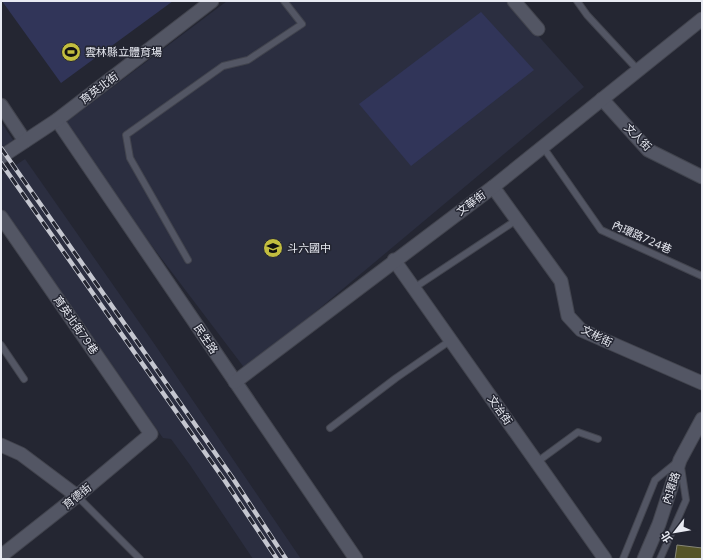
<svg xmlns="http://www.w3.org/2000/svg" width="703" height="560" font-family="Mulish,'Noto Sans TC',sans-serif">
	<style>
		.built { fill: #2b2e40 }
		.green { fill: #313559 }
		.building { fill: #555428; stroke: #868676 }
		.lines { fill: none; stroke-linecap: round; stroke-linejoin: round }
		.lane-casing { stroke: #42444e; stroke-width: 8 }
		.street-casing { stroke: #42444e; stroke-width: 15 }
		.lane { stroke: #535664; stroke-width: 6 }
		.street { stroke: #535664; stroke-width: 13 }
		.rail-casing { stroke: #c4c6cf; stroke-width: 4.5 }
		.rail { stroke: #242632; stroke-width: 3; stroke-dasharray: 9; stroke-linecap: butt }
		.labels { text-anchor: middle; stroke-width: 3; stroke-linejoin: round; paint-order: stroke }
		.poi-label { font-size: 11px; fill: #e8eaf2; stroke: #242632; text-anchor: start }
		.street-label { font-size: 11px; fill: #e8eaf2; stroke: #242632 }
	</style>
	<rect width="100%" height="100%" fill="#242632"/>
	<g class="built">
		<path d="M227,1H507L584,87L246,370L61,126Z"/>
		<path d="M1,122L13,140L1,149Z"/>
		<path d="M25,159L153,342L301,559H253L190,465L171,439L163,438L1,207V175Z"/>
	</g>
	<g class="green">
		<path d="M2,1H173L61,83Z"/>
		<path d="M481,12L534,70L411,166L359,104Z"/>
	</g>
	<path class="building" d="M677,545L702,548V559H675Z"/>
	<g class="lines">
		<defs>
			<g id="lane">
				<path d="M577,1L587,15L638,70"/>
				<path d="M543,147L601,230L702,276"/>
				<path d="M188,260L130,158L126,135L223,66L248,60L302,24L284,1"/>
				<path d="M414,288L518,219"/>
				<path d="M1,345L24,379"/>
				<path d="M330,428L396,378L451,340"/>
				<path d="M537,462L578,432L598,439"/>
				<path d="M77,496L140,559"/>
				<path d="M623,559L655,480L677,462"/>
				<path d="M660,559L686,500L681,467"/>
			</g>
			<g id="street">
				<path d="M514,1L538,29"/>
				<path d="M602,99L648,150L702,177"/>
				<path d="M1,105L25,141"/>
				<path d="M57,120L356,559"/>
				<path d="M1,157L57,120L212,1"/>
				<path d="M493,187L561,281L568,316L581,330L702,383"/>
				<path d="M1,217L151,434L77,496L1,556"/>
				<path d="M394,260L605,559"/>
				<path d="M235,382L493,187L702,19"/>
				<path d="M1,445L21,454L77,496"/>
				<path d="M644,559L659,524L680,460L702,419"/>
			</g>
		</defs>
		<use href="#lane" class="lane-casing"/>
		<use href="#street" class="street-casing"/>
		<use href="#lane" class="lane"/>
		<use href="#street" class="street"/>
		<defs>
			<g id="rail">
				<path d="M1,148L232,477L286,559"/>
				<path d="M1,163L225,481L277,559"/>
			</g>
		</defs>
		<use href="#rail" class="rail-casing"/>
		<use href="#rail" class="rail"/>
	</g>
	<defs>
		<symbol id="stadium-disc" viewBox="-11 -11 22 22"><circle r="9.5" fill="#c2bd3f" stroke="#242632"/><path d="M0-5a6.5 5 0 1 0 0 10a6.5 5 0 1 0 0-10ZM-3.5-1.8h7v3.6h-7Z" fill="#111"/></symbol>
		<symbol id="school-disc" viewBox="-11 -11 22 22"><circle r="9.5" fill="#c2bd3f" stroke="#242632"/><path d="M0-5L7-2L0 1L-7-2ZM-4 1L0 2.5L4 1V4Q0 6-4 4Z" fill="#111"/></symbol>
	</defs>
	<g fill-rule="evenodd">
		<use href="#stadium-disc" x="60" y="41" width="22" height="22"/>
		<use href="#school-disc" x="262" y="237" width="22" height="22"/>
	</g>
	<g class="labels">
		<g class="poi-label">
			<text x="85" y="56">雲林縣立體育場</text>
			<text x="287" y="252">斗六國中</text>
		</g>
		<g class="street-label">
			<text transform="translate(99 88) rotate(-37)" y="4">育英北街</text>
			<text transform="translate(638 137) rotate(45)" y="4">文人街</text>
			<text transform="translate(471 203) rotate(-37)" y="4">文華街</text>
			<text transform="translate(642 237) rotate(24)" y="4">內環路724巷</text>
			<text transform="translate(76 325) rotate(55)" y="4">育英北街79巷</text>
			<text transform="translate(597 336) rotate(27)" y="4">文彬街</text>
			<text transform="translate(206 339) rotate(56)" y="4">民生路</text>
			<text transform="translate(500 410) rotate(55)" y="4">文治街</text>
			<text transform="translate(671 488) rotate(-72)" y="4">內環路</text>
			<text transform="translate(77 496) rotate(-39)" y="4">育德街</text>
		</g>
	</g>
	<rect width="703" height="560" fill="none" stroke="#e8eaf2" stroke-width="4"/>
	<g transform="translate(675 532) rotate(239)" stroke="#242632" stroke-width="3" paint-order="stroke">
	<path d="M0-3L7 15L0 10L-7 15Z" fill="#e8eaf2"/>
	<text y="-6" font-size="11" font-weight="bold" text-anchor="middle" fill="#e8eaf2">北</text>
	</g>
</svg>
